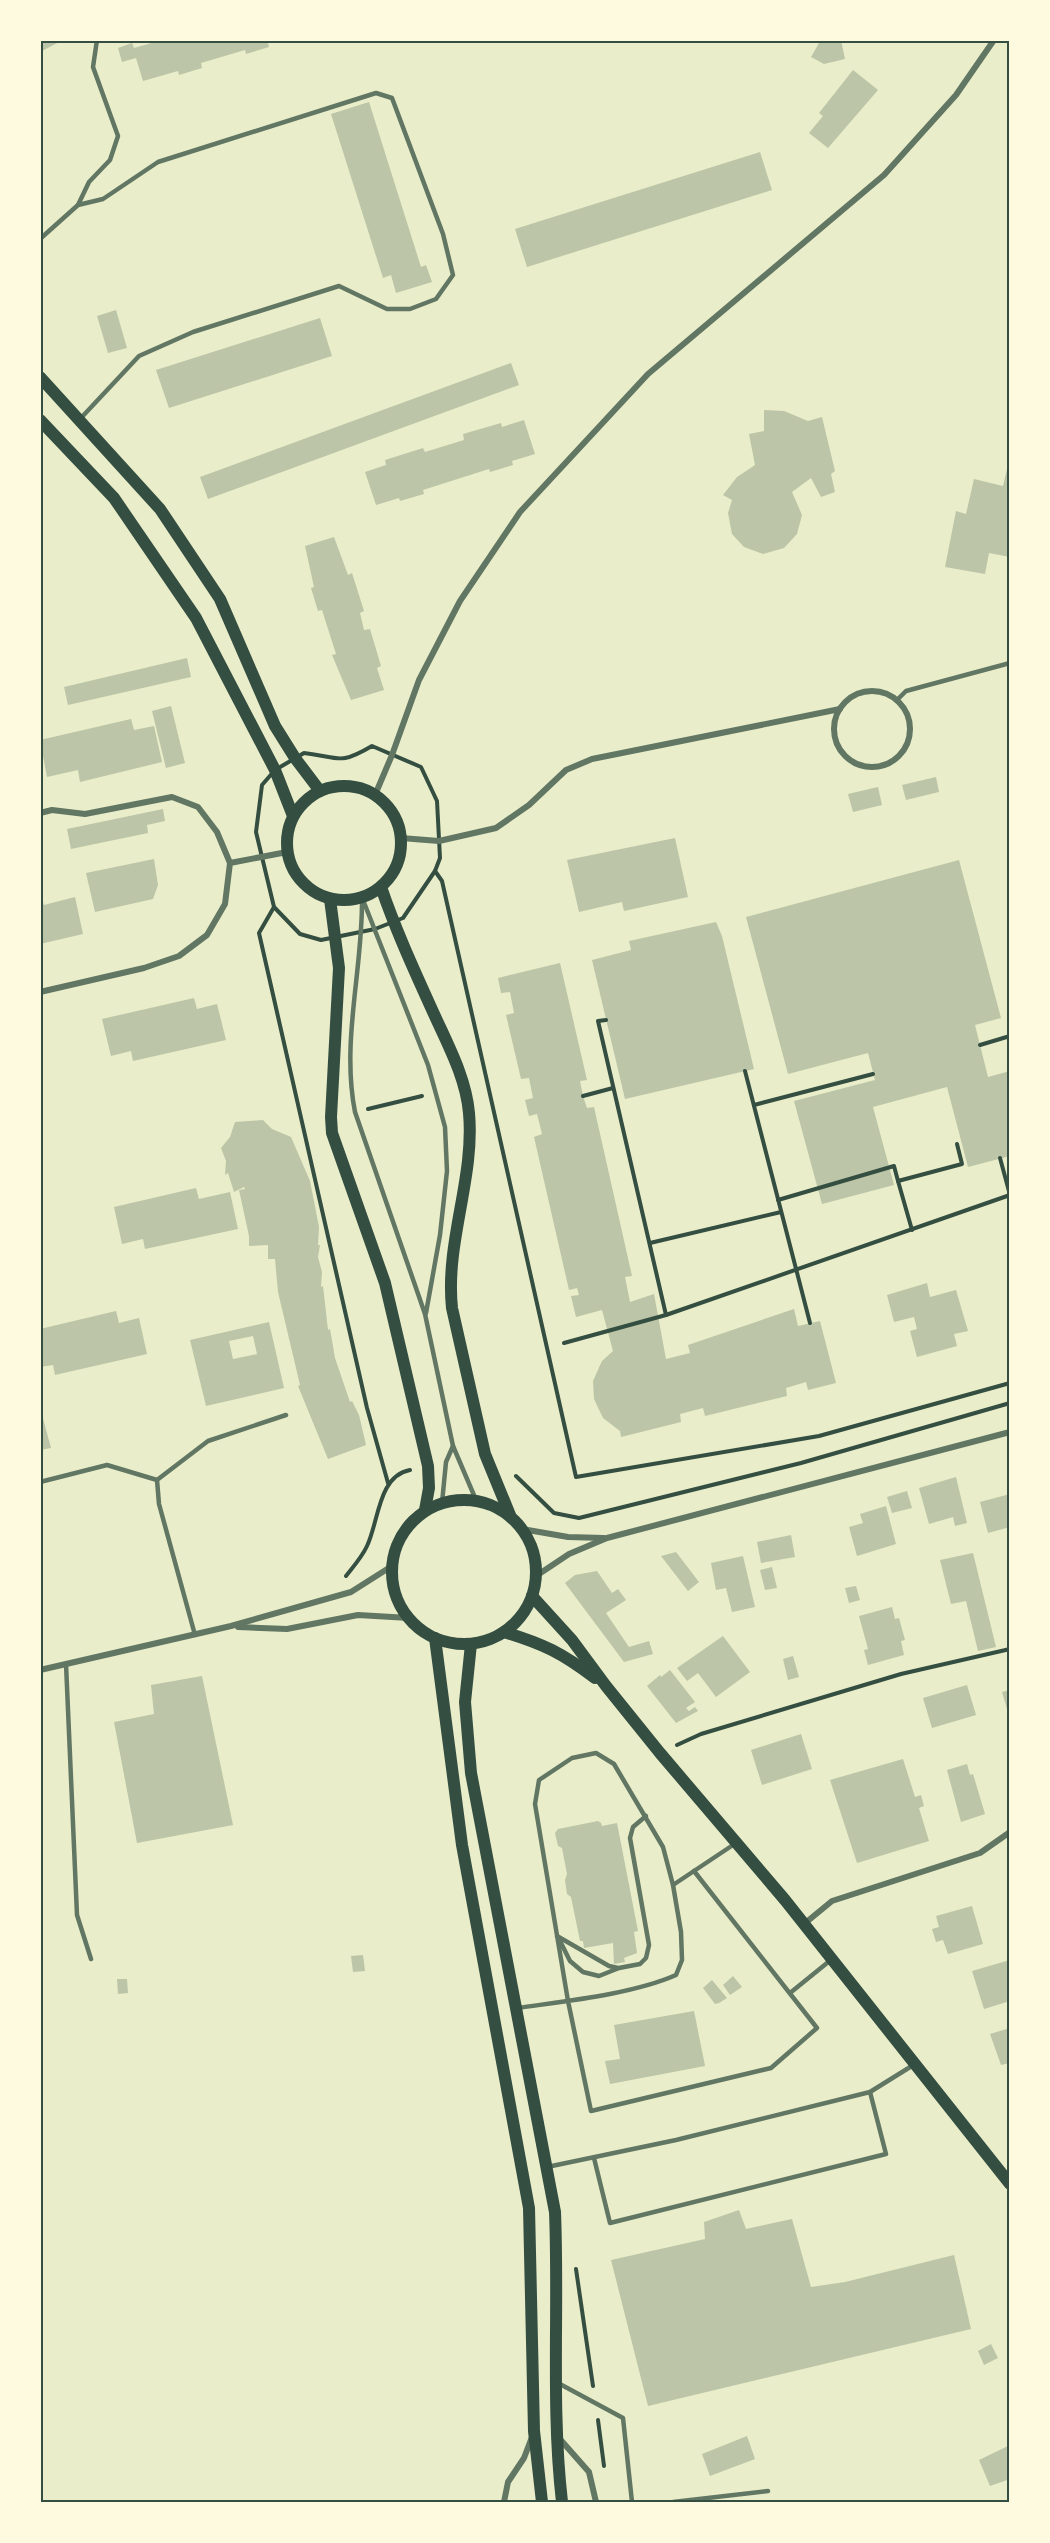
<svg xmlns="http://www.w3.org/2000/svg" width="1050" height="2543" font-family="'Public Sans',sans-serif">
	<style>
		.building { fill: #bcc5a7; fill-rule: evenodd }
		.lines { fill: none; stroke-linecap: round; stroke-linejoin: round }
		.path { stroke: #344e41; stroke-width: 4 }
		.service { stroke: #617663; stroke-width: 4.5 }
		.minor { stroke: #617663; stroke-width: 6 }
		.secondary { stroke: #344e41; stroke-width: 12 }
		.neatline { fill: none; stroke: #344e41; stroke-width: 2 }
	</style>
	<rect width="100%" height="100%" fill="#e9edc9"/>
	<g class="building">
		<path d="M40,40H63L40,52Z"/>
		<path d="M154,40H273V41L268,43L269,47L246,54L245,50L201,63L202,68L179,75L178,71L143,81L136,58L122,62L118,48L132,43L134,48L155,42Z"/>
		<path d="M814,40H841L845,59L824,64L811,57L819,43Z"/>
		<path d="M853,70L878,90L828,148L809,133L823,116L819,113Z"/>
		<path d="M369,102L421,267L426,265L432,282L396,293L391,275L383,278L331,114Z"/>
		<path d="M760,152L772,190L527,267L515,229Z"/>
		<path d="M116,310L127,348L108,353L97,316Z"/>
		<path d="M320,318L332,356L169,408L156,370Z"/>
		<path d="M511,363L519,385L208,499L200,477Z"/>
		<path d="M764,410L784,411L808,421L822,417L835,471L831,474L835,492L821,497L811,478L792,492L802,515L797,534L784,548L763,554L744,547L732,534L728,513L732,500L723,495L737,477L755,465L749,434L764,431Z"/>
		<path d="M524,420L535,454L512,461L513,465L490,472L489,469L423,490L424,494L400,501L399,498L376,505L365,472L386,465L385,460L423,448L425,452L464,440L463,434L501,423L502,427Z"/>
		<path d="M1007,469L1010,470V557L989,553L985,574L945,567L956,511L966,514L974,479L1003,486Z"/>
		<path d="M334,537L348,575L352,573L364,611L360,613L364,630L370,629L381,666L377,668L384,690L351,700L332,655L336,654L322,610L318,611L311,588L314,587L305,546Z"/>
		<path d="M187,658L191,677L68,705L64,687Z"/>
		<path d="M171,706L185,763L166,768L152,711Z"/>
		<path d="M131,719L134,730L154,726L162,762L80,782L78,770L47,777L40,740Z"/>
		<path d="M936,777L939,792L906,800L902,785Z"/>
		<path d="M878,787L882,805L853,812L848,794Z"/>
		<path d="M163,809L165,821L147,825L148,833L71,849L67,829Z"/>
		<path d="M675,838L688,897L624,911L622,902L579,912L567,860Z"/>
		<path d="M154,859L158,885L153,899L95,912L86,873Z"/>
		<path d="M959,860L1001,1018L975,1025L988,1077L1010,1071V1156L968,1167L947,1087L873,1107L894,1185L822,1204L794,1101L875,1080L868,1053L788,1074L746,917Z"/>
		<path d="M40,895L44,905L75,897L83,934L40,944Z"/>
		<path d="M716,922L722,936L754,1069L625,1099L592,960L631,950L629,941Z"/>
		<path d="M560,963L587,1080L580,1081L583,1096L587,1108L594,1107L632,1276L625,1277L630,1302L654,1294L666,1359L690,1353L688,1345L794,1309L798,1326L820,1321L836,1383L808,1390L806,1382L786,1388L787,1396L705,1416L703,1408L680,1414L681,1422L621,1437L620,1431L603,1418L594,1399L593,1381L602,1361L613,1351L602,1310L576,1317L571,1296L579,1295L577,1288L569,1290L534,1137L542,1134L537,1114L529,1116L525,1100L533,1098L529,1078L521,1079L506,1015L514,1013L510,992L501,993L498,978Z"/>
		<path d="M194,998L197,1009L217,1004L226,1040L133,1061L131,1051L111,1056L102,1019Z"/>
		<path d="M263,1120L272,1129L291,1137L310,1181L319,1227L318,1245H320L318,1257L322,1272L321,1287L323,1286L328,1330L330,1329L335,1358L350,1402L352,1401L359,1415L366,1445L328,1459L298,1386L300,1385L278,1292L275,1259H268V1245L249,1246V1236L239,1190L245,1189L244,1187L234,1192L228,1173L225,1175L226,1161L221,1148L230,1137L235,1122Z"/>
		<path d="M196,1188L199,1199L230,1192L238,1229L145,1249L143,1239L122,1244L114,1207Z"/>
		<path d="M927,1283L930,1297L956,1290L968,1331L954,1334L957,1346L917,1357L910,1331L917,1329L914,1317L894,1322L887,1295Z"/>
		<path d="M116,1311L119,1323L139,1318L147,1354L55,1375L53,1365L40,1367V1329Z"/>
		<path d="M269,1322L284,1388L206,1406L190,1340ZM253,1336L257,1354L233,1359L229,1341Z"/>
		<path d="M40,1407L51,1448L40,1450Z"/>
		<path d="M956,1477L967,1523L955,1526L953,1517L929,1524L919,1488Z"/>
		<path d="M907,1491L912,1508L892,1513L887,1497Z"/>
		<path d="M1010,1494V1527L988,1533L980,1502Z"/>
		<path d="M886,1506L896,1544L857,1556L849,1527L863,1523L860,1514Z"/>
		<path d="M791,1535L795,1557L761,1563L757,1542Z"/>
		<path d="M676,1552L699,1582L688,1591L661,1556Z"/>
		<path d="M973,1553L996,1647L978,1651L966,1601L951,1604L940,1560Z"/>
		<path d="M743,1556L755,1607L732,1612L726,1588L716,1590L711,1563Z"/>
		<path d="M772,1567L777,1588L765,1590L760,1570Z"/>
		<path d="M597,1571L612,1593L618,1589L626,1600L606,1613L629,1647L649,1641L653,1654L624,1662L565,1583L575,1575Z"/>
		<path d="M856,1586L860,1600L849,1603L845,1588Z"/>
		<path d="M892,1607L895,1619L899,1618L905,1640L901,1641L904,1655L868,1665L864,1650L868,1649L859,1616Z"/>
		<path d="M723,1636L750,1672L716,1697L698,1673L687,1681L677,1668Z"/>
		<path d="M793,1656L799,1677L788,1680L783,1659Z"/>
		<path d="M670,1670L695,1702L686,1708L689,1711L695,1707L698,1711L676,1723L647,1686L660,1675L661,1677Z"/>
		<path d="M202,1676L233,1825L137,1843L114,1722L154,1714L151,1685Z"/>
		<path d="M967,1685L976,1715L932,1728L923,1698Z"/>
		<path d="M1010,1690V1716H1009L1002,1692Z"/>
		<path d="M801,1734L812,1769L762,1785L751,1750Z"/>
		<path d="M903,1759L915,1797L921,1795L924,1806L919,1808L929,1841L857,1863L830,1780Z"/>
		<path d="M967,1764L970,1775L973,1774L985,1814L961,1822L947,1770Z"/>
		<path d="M598,1821L601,1823L602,1826L617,1823L638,1931L634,1932L637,1953L624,1958L625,1962L614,1964L613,1943L584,1948L583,1941H580L571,1897L567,1894L565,1880L567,1874L562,1848L558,1846L555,1833L558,1829Z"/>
		<path d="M972,1906L983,1944L948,1954L943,1940L936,1942L932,1929L939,1927L936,1916Z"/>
		<path d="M363,1955L365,1971L353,1972L351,1956Z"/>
		<path d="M1010,1960V2001L984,2009L972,1971Z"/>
		<path d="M733,1976L742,1987L730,1995L723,1985Z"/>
		<path d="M117,1979H127L128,1993L118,1994Z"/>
		<path d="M712,1980L727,1998L719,2003L715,2004L703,1988Z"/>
		<path d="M694,2011L705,2066L610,2084L605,2061L620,2059L614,2025Z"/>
		<path d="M1010,2028V2063L1001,2065L990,2034Z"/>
		<path d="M739,2210L746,2229L792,2219L811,2287L845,2282L954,2255L971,2329L648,2406L611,2260L705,2239L704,2222Z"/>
		<path d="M991,2344L998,2358L984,2365L978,2351Z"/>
		<path d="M747,2436L755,2459L710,2476L702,2454Z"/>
		<path d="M1010,2445V2479L990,2486L979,2460Z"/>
	</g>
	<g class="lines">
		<g class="path">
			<path d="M372,746L421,767L437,801L440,858L435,871L403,918L375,929L321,940L300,934L274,907L256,832L262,785L275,770L304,753C340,757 338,766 372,746Z"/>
			<path d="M435,871L442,881L576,1477L819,1436L1010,1383"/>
			<path d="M274,907L259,933L367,1408L388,1483"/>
			<path d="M606,1020L598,1021L666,1315"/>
			<path d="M980,1045L1010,1036"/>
			<path d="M745,1071L810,1323"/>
			<path d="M583,1096L613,1088"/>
			<path d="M754,1105L873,1074"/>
			<path d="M368,1109L422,1096"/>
			<path d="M1000,1158L1010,1195"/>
			<path d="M778,1200L894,1166L898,1181"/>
			<path d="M912,1230L898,1181L962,1164L957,1144"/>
			<path d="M650,1243L781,1212"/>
			<path d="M564,1343L666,1315L1010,1195"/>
			<path d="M516,1476L554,1513L579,1518L801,1463L1010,1403"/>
			<path d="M346,1576C353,1567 362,1557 367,1546C379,1521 378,1476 410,1470"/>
			<path d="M677,1745L701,1734L901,1674L1010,1649"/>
			<path d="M576,2269L593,2386"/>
			<path d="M598,2420L604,2466"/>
		</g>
		<g class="service">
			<path d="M78,205L89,182L110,160L118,136L93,67L97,40"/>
			<path d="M40,239L78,205L103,199L158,162L376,93L392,98L443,234L453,275L436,299L410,309H387L339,286L193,332L139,356L80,419"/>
			<path d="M897,700L906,691L1010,663"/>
			<path d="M362,898C363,969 341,1041 355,1112L425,1314L453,1446L476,1500"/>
			<path d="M363,900L428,1065L445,1127L447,1171L440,1235L426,1313"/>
			<path d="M40,1482L107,1465L157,1480"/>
			<path d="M442,1503L446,1462L453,1446"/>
			<path d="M195,1635L159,1504L157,1480L208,1441L286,1415"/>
			<path d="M66,1664L77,1915L91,1959"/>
			<path d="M673,1885L736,1843"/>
			<path d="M557,1936L609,1966L618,1968"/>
			<path d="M560,1941L570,1961L583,1972L599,1976L619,1968L640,1964L646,1958L649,1945L630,1838L633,1827L646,1816"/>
			<path d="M790,1993L832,1959"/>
			<path d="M518,2008C566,2001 633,1994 676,1975L682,1960L681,1932L673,1885L663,1847L614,1764L596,1753L572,1758L539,1780L535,1804L568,2001L591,2111L771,2068L817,2028L694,1871"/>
			<path d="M594,2158L610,2223L886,2154L870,2092"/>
			<path d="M547,2167L676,2140L870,2092L915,2064"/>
			<path d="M558,2383L623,2418L632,2502"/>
			<path d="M673,2502L768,2491"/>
		</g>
		<g class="minor">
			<circle cx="872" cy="729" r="38"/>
			<path d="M375,795L392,755L419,680L460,601L520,512L648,374L884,175L956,95L994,40"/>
			<path d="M40,813L52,810L85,814L172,797L198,807L217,832L230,863"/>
			<path d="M401,838L439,841L496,828L529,805L566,770L592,759L840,709"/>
			<path d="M40,992L144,968L179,956L207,935L225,904L230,863L287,852"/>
			<path d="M522,1529L568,1537L604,1538"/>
			<path d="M536,1576L569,1554L607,1538L1010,1432"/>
			<path d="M238,1627L287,1629L358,1615L409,1618"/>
			<path d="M40,1670L231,1626L351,1592L392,1566"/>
			<path d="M804,1924L832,1901L980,1853L1010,1832"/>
			<path d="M559,2438L589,2472L596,2502"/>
			<path d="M504,2502L508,2482L524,2458L532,2437"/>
		</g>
		<g class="secondary">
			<path d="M40,377L160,509L220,599L275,726L295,758L320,791"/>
			<path d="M40,420L114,498L196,618L275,770L293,816"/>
			<circle cx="344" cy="843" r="57"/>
			<path d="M381,887C396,931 415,972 434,1014C448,1045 466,1078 469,1113C475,1178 445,1242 452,1308L485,1454L510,1515"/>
			<path d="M330,899L339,968L331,1117L332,1133L385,1283L428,1466L429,1488L425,1510"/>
			<circle cx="464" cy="1572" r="72"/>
			<path d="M532,1596L572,1640L606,1686L660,1753L785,1900L1010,2184"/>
			<path d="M504,1632C544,1644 562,1653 595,1678"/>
			<path d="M435,1638L462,1845L529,2208L534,2431L542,2502"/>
			<path d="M471,1644L465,1702L471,1773L555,2212C559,2309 551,2407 562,2502"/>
		</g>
	</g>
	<rect width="1050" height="2543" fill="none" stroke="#fefae0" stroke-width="84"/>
	<rect x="42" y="42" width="966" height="2459" class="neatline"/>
</svg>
